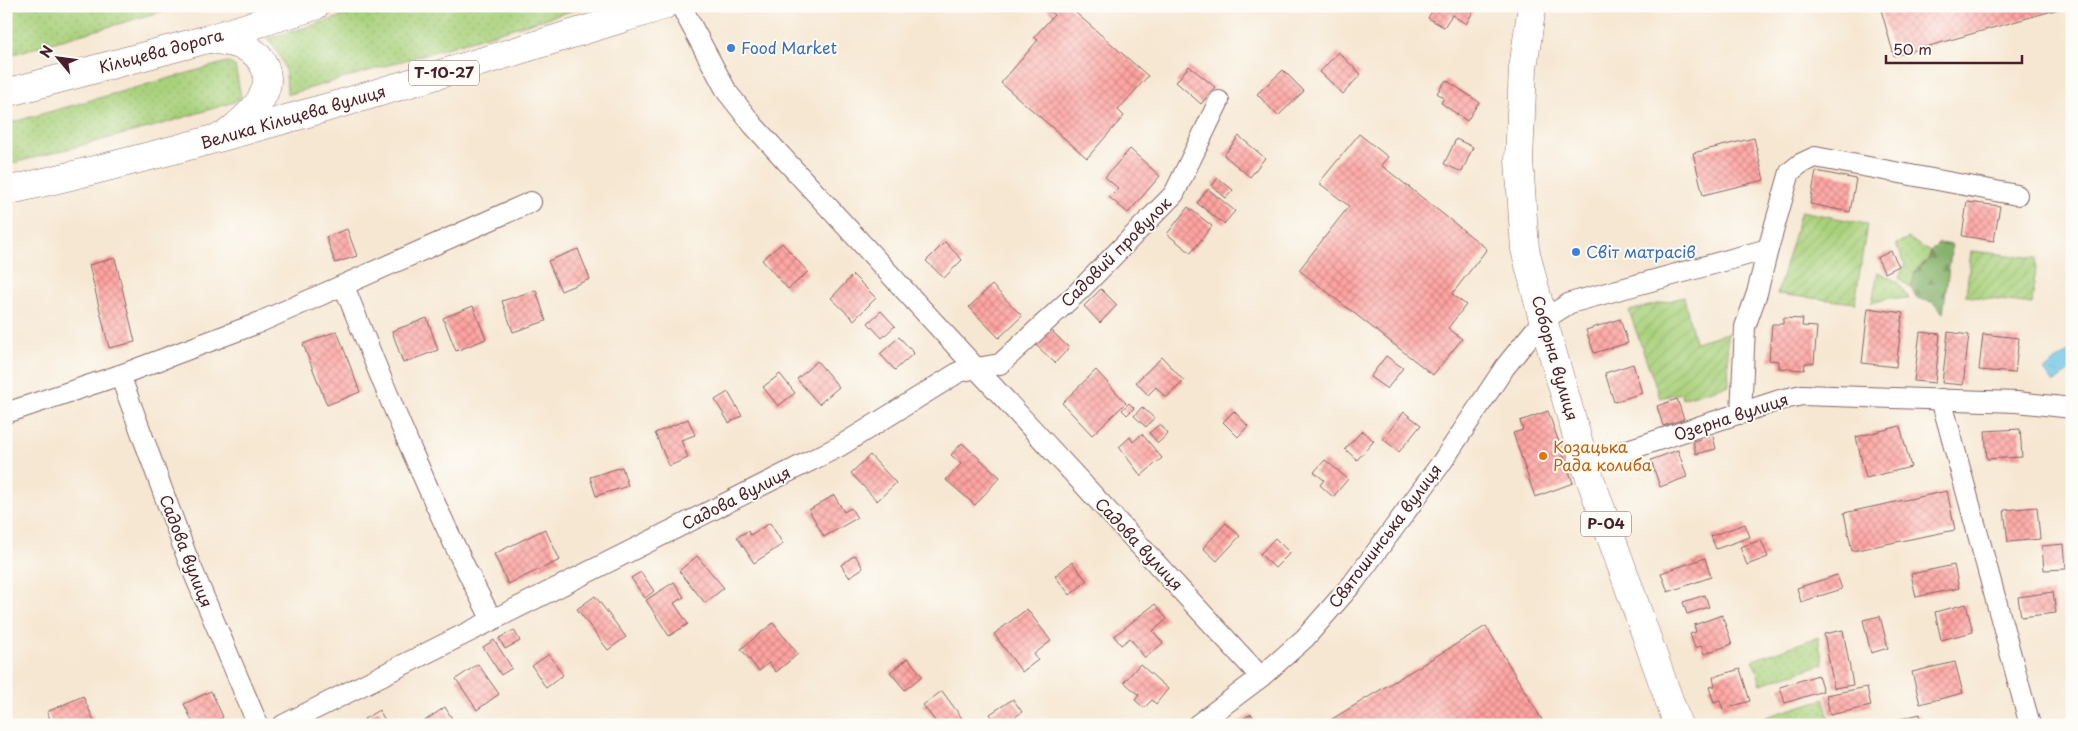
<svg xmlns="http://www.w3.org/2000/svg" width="2078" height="731" font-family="'Playpen Sans',sans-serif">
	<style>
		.grass { fill: url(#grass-dots); stroke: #7a7854 }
		.forest { fill: url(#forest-firs); stroke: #68694c }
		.garden { fill: url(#garden-furrows); stroke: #7a7854 }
		.water { fill: url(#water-ripples); stroke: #597188 }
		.building { fill: url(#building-cross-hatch) }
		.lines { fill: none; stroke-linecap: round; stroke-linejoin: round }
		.minor-casing { stroke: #866565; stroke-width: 22 }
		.primary-casing { stroke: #866565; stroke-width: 29 }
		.trunk-casing { stroke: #866565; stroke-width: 29 }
		.minor { stroke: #fff; stroke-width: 20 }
		.primary { stroke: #fff; stroke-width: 28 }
		.trunk { stroke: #fff; stroke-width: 28 }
		.shop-dot { fill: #3f7fe0; stroke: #fdfcf7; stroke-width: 2 }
		.food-dot { fill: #e8710a; stroke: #fdfcf7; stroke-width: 2 }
		.labels { text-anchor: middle; stroke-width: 4; stroke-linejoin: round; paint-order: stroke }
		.shield { fill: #fdfcf7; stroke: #806168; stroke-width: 1 }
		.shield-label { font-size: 15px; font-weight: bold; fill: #4a1f2b }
		.shop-label { font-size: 16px; fill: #366cbe; stroke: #fdfcf7; text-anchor: start }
		.street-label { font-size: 16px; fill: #4a1f2b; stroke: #fdfcf7 }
		.food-label { font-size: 16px; fill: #c56008; stroke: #fdfcf7; text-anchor: start }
	</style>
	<defs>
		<pattern id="grass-dots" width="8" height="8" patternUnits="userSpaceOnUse" patternTransform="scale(1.25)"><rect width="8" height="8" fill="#a9d17c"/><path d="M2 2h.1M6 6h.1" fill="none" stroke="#93b36b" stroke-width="1.8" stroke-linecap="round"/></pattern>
		<pattern id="forest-firs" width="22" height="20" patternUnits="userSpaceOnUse" patternTransform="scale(1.25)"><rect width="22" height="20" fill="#86b36c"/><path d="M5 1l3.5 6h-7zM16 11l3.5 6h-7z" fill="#709159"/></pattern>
		<pattern id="garden-furrows" width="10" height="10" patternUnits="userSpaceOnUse" patternTransform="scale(1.25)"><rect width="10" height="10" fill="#a9d17c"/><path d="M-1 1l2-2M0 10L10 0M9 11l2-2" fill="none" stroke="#93b36b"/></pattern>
		<pattern id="water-ripples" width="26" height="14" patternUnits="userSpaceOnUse" patternTransform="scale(1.25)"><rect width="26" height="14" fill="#68c3e6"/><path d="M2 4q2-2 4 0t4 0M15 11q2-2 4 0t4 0" fill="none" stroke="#5ca7c5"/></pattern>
		<pattern id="building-cross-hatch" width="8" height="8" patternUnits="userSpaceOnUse" patternTransform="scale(1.25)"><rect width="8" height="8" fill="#fea4a2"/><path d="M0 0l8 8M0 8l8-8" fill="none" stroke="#d08584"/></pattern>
	</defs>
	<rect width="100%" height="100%" fill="#fdfcf7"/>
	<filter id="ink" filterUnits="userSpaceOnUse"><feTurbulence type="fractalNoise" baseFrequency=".02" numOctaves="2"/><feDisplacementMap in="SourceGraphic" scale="10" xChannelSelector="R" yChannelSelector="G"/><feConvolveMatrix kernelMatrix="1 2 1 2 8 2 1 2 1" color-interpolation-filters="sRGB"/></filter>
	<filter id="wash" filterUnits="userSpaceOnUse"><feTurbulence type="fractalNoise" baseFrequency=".0096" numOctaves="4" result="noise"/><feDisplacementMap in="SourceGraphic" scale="20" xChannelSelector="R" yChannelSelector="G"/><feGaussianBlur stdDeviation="1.12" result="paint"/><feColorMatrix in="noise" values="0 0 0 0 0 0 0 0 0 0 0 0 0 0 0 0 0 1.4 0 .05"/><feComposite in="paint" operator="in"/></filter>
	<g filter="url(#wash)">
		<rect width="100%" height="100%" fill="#f6e7d2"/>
		<g class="grass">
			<path d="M6,6H181L6,56Z"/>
			<path d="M376,6H588L287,95C287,70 284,58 267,39Z"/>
			<path d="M227,62L235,66L241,97L234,102L159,125L6,165V124Z"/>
			<path d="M1908,238L1930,252L1929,259L1916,270L1911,288L1899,278L1905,264L1896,244Z"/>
			<path d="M1878,272L1898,282L1909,299L1889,298L1872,303Z"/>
			<path d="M1818,637L1823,664L1761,684L1753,660Z"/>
			<path d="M1824,699L1829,720L1839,719L1840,725H1740Z"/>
		</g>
		<path class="forest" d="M1939,243L1952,245L1943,313L1932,302L1916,298L1911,288L1916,270L1929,259L1930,252Z"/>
		<g class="garden">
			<path d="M1801,211L1867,224L1855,303L1777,294Z"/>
			<path d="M1971,251L2037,258L2032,304L1966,296Z"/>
			<path d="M1684,297L1695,342L1727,333L1729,385L1682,399L1681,393L1660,398L1629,311Z"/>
		</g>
		<path class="water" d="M2072,349V369L2053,383L2044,370Z"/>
		<g id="blocks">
			<g class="building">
				<path d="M1044,6H1068L1148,76L1118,110L1124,116L1087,158L1001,83L1038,40L1034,37L1054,15Z"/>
				<path d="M1435,6H1472L1475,8L1466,24L1452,15L1444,27L1428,18Z"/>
				<path d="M1880,6H2066V7L1894,56Z"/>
				<path d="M1338,52L1361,74L1343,94L1320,72Z"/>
				<path d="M1189,66L1215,87L1201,104L1176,82Z"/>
				<path d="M1283,70L1304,91L1278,116L1257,94Z"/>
				<path d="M1446,80L1479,102L1467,121L1441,103L1444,98L1437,93Z"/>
				<path d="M1359,134L1388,157L1381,165L1487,249L1452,294L1466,305L1448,328L1462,339L1433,375L1299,270L1349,206L1319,183Z"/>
				<path d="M1239,136L1265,158L1250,177L1224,155Z"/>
				<path d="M1754,138L1764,180L1703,195L1693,153Z"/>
				<path d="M1456,139L1473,147L1462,172L1444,164Z"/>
				<path d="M1130,149L1160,176L1128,213L1109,197L1118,188L1105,177Z"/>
				<path d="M1816,171L1856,179L1850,212L1810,204Z"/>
				<path d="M1218,178L1233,190L1226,198L1212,186Z"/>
				<path d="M1208,189L1235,211L1224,224L1197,203Z"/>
				<path d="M1967,202L2000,206L1994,241L1962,236Z"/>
				<path d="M1188,207L1212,226L1191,253L1167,234Z"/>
				<path d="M347,229L357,256L335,263L326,237Z"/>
				<path d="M945,242L962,260L944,278L926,261Z"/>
				<path d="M782,243L808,272L788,289L762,260Z"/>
				<path d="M578,249L590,279L561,291L548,261Z"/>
				<path d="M1891,251L1899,266L1885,273L1877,258Z"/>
				<path d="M115,258L135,342L109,348L89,265Z"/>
				<path d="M853,275L876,298L854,320L831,298Z"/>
				<path d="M992,285L1022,316L999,338L969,307Z"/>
				<path d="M1101,289L1117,305L1100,323L1084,306Z"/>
				<path d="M536,290L546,321L513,332L502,301Z"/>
				<path d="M473,306L486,339L456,351L443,318Z"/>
				<path d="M1868,308L1903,313L1896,367L1862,363Z"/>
				<path d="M881,311L895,326L882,338L868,323Z"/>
				<path d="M427,318L438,350L403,363L392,331Z"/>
				<path d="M1783,318L1803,319L1802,326L1817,327L1814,363H1805L1804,370L1779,368V361L1769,360L1772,324H1783Z"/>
				<path d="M1620,319L1628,343L1594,353L1586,330Z"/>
				<path d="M1050,329L1069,348L1055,363L1035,344Z"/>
				<path d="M337,331L360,392L327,405L303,344Z"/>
				<path d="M1920,332L1940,334L1935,383L1914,381Z"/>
				<path d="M1948,332L1969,335L1963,385L1942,383Z"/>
				<path d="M1983,334L2019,338L2015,373L1979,370Z"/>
				<path d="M899,337L914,353L895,370L880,354Z"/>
				<path d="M1386,356L1403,368L1387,389L1370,377Z"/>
				<path d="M1162,357L1184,381L1166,398L1156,387L1148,395L1136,382Z"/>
				<path d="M817,361L839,387L819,404L797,379Z"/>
				<path d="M1633,364L1642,393L1614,402L1605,373Z"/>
				<path d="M1096,370L1126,403L1092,435L1062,403Z"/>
				<path d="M780,374L795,393L778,406L763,387Z"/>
				<path d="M728,392L742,416L729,423L715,400Z"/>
				<path d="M1677,399L1684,419L1663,426L1657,406Z"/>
				<path d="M1129,403L1134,408L1127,415L1122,410Z"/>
				<path d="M1142,407L1154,418L1146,427L1134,416Z"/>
				<path d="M1234,411L1248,426L1238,437L1223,422Z"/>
				<path d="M1548,411L1573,483L1535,497L1513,433L1523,430L1520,421Z"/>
				<path d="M1404,412L1421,425L1399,452L1383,439Z"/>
				<path d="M688,419L695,435L681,440L688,458L669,466L655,433Z"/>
				<path d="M1160,424L1168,434L1158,443L1149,433Z"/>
				<path d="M1900,426L1911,467L1866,478L1856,437Z"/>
				<path d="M2020,429L2022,457L1987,459L1985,431Z"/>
				<path d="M1362,431L1374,441L1357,460L1345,449Z"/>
				<path d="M1142,434L1162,458L1141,476L1119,447L1130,437L1133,442Z"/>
				<path d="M1713,436L1716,449L1696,454L1693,441Z"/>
				<path d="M962,443L1000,477L975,505L946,480L961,464L951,455Z"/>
				<path d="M1678,450L1687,477L1660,487L1651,460Z"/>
				<path d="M870,455L896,483L877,501L851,473Z"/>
				<path d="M1325,460L1348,479L1333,497L1320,485L1324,480L1314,472Z"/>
				<path d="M622,467L628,486L596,496L590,477Z"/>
				<path d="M1947,491L1955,530L1852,551L1844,513Z"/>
				<path d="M834,495L844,512L851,508L857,518L824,537L809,510Z"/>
				<path d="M2037,507L2040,539L2008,542L2004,510Z"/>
				<path d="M770,523L783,544L754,563L737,537L748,531L750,535Z"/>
				<path d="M1226,523L1240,536L1217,561L1203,548Z"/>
				<path d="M1745,524L1750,537L1716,549L1711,536Z"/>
				<path d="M545,529L560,560L508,584L494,554Z"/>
				<path d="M1275,538L1290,553L1275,568L1260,554Z"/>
				<path d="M1761,540L1768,557L1747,565L1740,547Z"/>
				<path d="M2064,544L2066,569L2044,570L2042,546Z"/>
				<path d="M855,555L863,568L849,577L841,565Z"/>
				<path d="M697,556L724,588L705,603L679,571Z"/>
				<path d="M1705,558L1711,577L1668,592L1661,573Z"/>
				<path d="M1072,562L1087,581L1070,595L1055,576Z"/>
				<path d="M1954,565L1959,588L1916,597L1911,574Z"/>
				<path d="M641,572L654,591L645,598L631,578Z"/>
				<path d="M1837,575L1842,589L1801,602L1797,588Z"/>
				<path d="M674,582L684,597L674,603L688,624L669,636L646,600Z"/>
				<path d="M2053,592L2056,613L2021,617L2018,597Z"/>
				<path d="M1705,595L1709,607L1687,614L1683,602Z"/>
				<path d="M595,596L626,637L608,650L577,609Z"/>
				<path d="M1155,604L1167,619L1153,631L1163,643L1145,658L1130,638L1121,645L1114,636Z"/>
				<path d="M1966,604L1973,632L1941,640L1935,612Z"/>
				<path d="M1027,609L1051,641L1034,654L1038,660L1022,672L994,634Z"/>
				<path d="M1722,615L1732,644L1704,654L1701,646L1695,648L1690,634L1696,632L1694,625Z"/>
				<path d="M1880,616L1888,648L1871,653L1863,620Z"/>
				<path d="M773,623L798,654L776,672L769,663L759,671L741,649Z"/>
				<path d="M1486,626L1545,725H1335L1332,719Z"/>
				<path d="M514,630L520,641L505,649L499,638Z"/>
				<path d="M1843,630L1853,685L1834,688L1824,634Z"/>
				<path d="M494,640L512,668L501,675L483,647Z"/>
				<path d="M549,654L563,675L546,688L532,666Z"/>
				<path d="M908,658L922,676L905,690L890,672Z"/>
				<path d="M1955,662L1963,693L1920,704L1912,672Z"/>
				<path d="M478,664L499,694L477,710L456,679Z"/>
				<path d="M1140,664L1168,689L1156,704L1152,700L1144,708L1135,700L1139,695L1124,682Z"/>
				<path d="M1740,669L1750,701L1723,709L1720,701L1714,703L1709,687L1715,686L1713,677Z"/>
				<path d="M1818,675L1823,691L1785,703L1780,687Z"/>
				<path d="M1867,687L1871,706L1830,715L1826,695Z"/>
				<path d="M211,691L223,717L208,725H194L184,704Z"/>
				<path d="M942,691L967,725H938L923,705Z"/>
				<path d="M83,696L96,725H53L47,712Z"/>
				<path d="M1013,699L1022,712L1004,725H997L990,714Z"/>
				<path d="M445,707L456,725H425L423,722Z"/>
				<path d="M379,710L388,725H367L364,719Z"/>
				<path d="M1251,714L1258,725H1234Z"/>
				<path d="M1920,714L1922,725H1889L1888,722Z"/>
			</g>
		</g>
	</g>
	<g filter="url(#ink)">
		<use href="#blocks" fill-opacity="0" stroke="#866565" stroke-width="1"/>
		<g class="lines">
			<defs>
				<g id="minor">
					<path d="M681,6L727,92L753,125L976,368L1000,364L1079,291L1174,194L1219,101"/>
					<path d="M344,286C389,399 435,512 492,620"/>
					<path d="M120,375L187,557L258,725"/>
					<path d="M1941,399L2030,725"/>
					<path d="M6,413L120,375L253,325L531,202"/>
					<path d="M1741,414L1745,327L1757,293L1768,249L1790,172L1800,164L1815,157L2017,195"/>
					<path d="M1585,464L1780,400L1802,395L2017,402L2072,408"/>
					<path d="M283,725L840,446L959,372L976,368L1261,677"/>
					<path d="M1197,725L1261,677L1305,638L1353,583L1396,525L1442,462L1505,367L1543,320L1570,303L1768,249"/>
				</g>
				<path id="primary" d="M1532,6L1523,68L1519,160L1525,249L1543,320L1585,464L1678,725"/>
				<g id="trunk">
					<path d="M211,39C233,42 256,45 265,68C267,74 268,81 266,87C261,107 242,121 227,134"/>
					<path d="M6,93L208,39L315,6"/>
					<path d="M6,191C228,141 445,73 663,6"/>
				</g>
			</defs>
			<use href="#minor" class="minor-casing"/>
			<use href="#primary" class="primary-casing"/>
			<use href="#trunk" class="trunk-casing"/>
			<use href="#minor" class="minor"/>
			<use href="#primary" class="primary"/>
			<use href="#trunk" class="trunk"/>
		</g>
	</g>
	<g class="shop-dot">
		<circle cx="731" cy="48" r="5"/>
		<circle cx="1576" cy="252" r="5"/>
	</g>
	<circle class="food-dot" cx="1543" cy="456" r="5"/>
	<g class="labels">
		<g class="shield">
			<rect x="409" y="60.5" width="70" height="25" rx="4"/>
			<rect x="1581" y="511.5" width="50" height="25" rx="4"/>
		</g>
		<g class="shield-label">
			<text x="444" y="78">Т-10-27</text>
			<text x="1606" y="529">Р-04</text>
		</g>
		<g class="shop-label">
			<text x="741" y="54">Food Market</text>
			<text x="1586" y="258">Світ матрасів</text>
		</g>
		<g class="street-label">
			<text transform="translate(161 51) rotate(-15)" y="6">Кільцева дорога</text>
			<text transform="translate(293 117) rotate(-16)" y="6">Велика Кільцева вулиця</text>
			<text transform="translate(1116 252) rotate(-45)" y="6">Садовий провулок</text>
			<text transform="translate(1555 358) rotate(74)" y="6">Соборна вулиця</text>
			<text transform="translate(1731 417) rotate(-18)" y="6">Озерна вулиця</text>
			<text transform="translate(736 498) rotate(-27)" y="6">Садова вулиця</text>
			<text transform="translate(1385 536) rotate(-53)" y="6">Святошинська вулиця</text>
			<text transform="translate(1139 544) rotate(47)" y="6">Садова вулиця</text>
			<text transform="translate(186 551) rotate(69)" y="6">Садова вулиця</text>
		</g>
		<g class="food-label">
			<text x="1553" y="453">Козацька<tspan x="1553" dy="18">Рада колиба</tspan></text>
		</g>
	</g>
	<rect width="2078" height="731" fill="none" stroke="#fdfcf7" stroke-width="25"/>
	<g transform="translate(58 58) rotate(299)" stroke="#fdfcf7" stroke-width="4" paint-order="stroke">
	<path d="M0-4L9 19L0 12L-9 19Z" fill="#4a1f2b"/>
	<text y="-8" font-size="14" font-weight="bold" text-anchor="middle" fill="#4a1f2b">N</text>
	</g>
	<path d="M1886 55v8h136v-8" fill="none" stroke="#4a1f2b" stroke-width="2.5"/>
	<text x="1893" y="55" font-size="15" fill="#4a1f2b" stroke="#fdfcf7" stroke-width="4" paint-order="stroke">50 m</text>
</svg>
